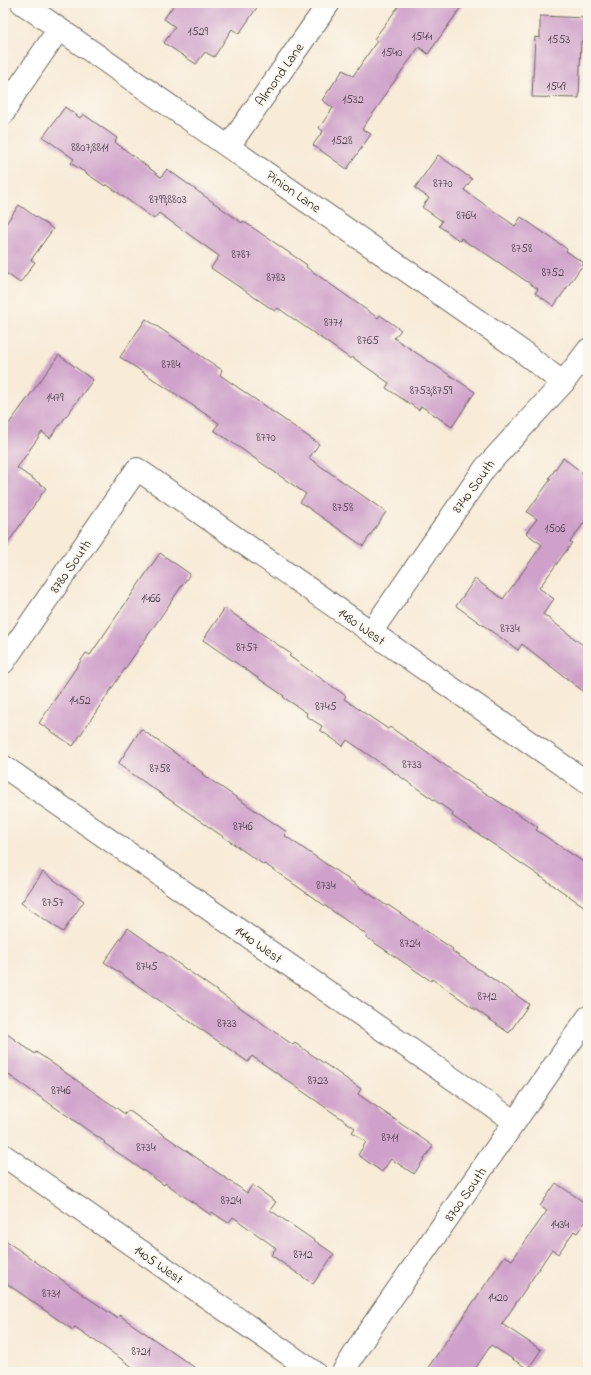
<svg xmlns="http://www.w3.org/2000/svg" width="591" height="1375" font-family="'Indie Flower',sans-serif">
	<style>
		.building { fill: #cfa1ca }
		.lines { fill: none; stroke-linecap: round; stroke-linejoin: round }
		.street-casing { stroke: #69645e; stroke-width: 24 }
		.street { stroke: #fff; stroke-width: 22 }
		.labels { text-anchor: middle; stroke-width: 3.5; stroke-linejoin: round; paint-order: stroke }
		.number-label { font-size: 12px; fill: #493d48 }
		.street-label { font-size: 14px; fill: #1c1c1c; stroke: #fbf7ec }
	</style>
	<rect width="100%" height="100%" fill="#fbf7ec"/>
	<filter id="ink" filterUnits="userSpaceOnUse"><feTurbulence type="fractalNoise" baseFrequency=".025" numOctaves="2"/><feDisplacementMap in="SourceGraphic" scale="8" xChannelSelector="R" yChannelSelector="G"/><feConvolveMatrix kernelMatrix="1 2 1 2 8 2 1 2 1" color-interpolation-filters="sRGB"/></filter>
	<filter id="wash" filterUnits="userSpaceOnUse"><feTurbulence type="fractalNoise" baseFrequency=".012" numOctaves="4" result="noise"/><feDisplacementMap in="SourceGraphic" scale="16" xChannelSelector="R" yChannelSelector="G"/><feGaussianBlur stdDeviation="0.9" result="paint"/><feColorMatrix in="noise" values="0 0 0 0 0 0 0 0 0 0 0 0 0 0 0 0 0 1.4 0 .05"/><feComposite in="paint" operator="in"/></filter>
	<g filter="url(#wash)">
		<rect width="100%" height="100%" fill="#f8ebd8"/>
		<g id="blocks">
			<g class="building">
				<path d="M175,3H260L239,34L232,29L214,57L205,52L196,64L164,43L175,27L164,19Z"/>
				<path d="M401,3H464L428,54L419,47L383,97L384,98L362,129L371,134L347,169L313,145L323,131L319,128L333,108L322,100L343,70L353,76L377,41L374,39Z"/>
				<path d="M540,16L585,18L584,41H581L579,98L532,97L535,37L540,38Z"/>
				<path d="M65,107L80,118L83,114L117,138L115,142L161,177L167,169L242,223L243,221L307,265L306,267L378,318L380,315L401,330L394,338L475,392L452,427L421,406L419,410L386,388L389,383L352,357L351,359L278,308L275,311L211,268L219,256L159,213L154,219L106,184L105,186L71,163L74,159L43,137Z"/>
				<path d="M438,155L472,179L464,190L515,226L521,217L567,249L566,251L584,263L554,306L535,293L538,289L473,245L472,246L461,238L460,241L439,226L442,221L422,207L429,198L415,188Z"/>
				<path d="M19,205L53,229L31,260L35,262L20,283L3,271V228Z"/>
				<path d="M146,319L222,370L220,375L319,444L309,458L386,512L363,546L300,502L306,494L214,430L219,423L120,357Z"/>
				<path d="M59,355L93,380L50,438L42,432L17,468L46,488L3,550V432Z"/>
				<path d="M563,458L588,477V517L570,542L572,543L539,588L554,599L543,614L588,649V695L522,644L518,650L456,606L475,579L503,599L542,545L526,533L537,519L527,512L551,479L549,478Z"/>
				<path d="M160,553L190,574L120,676L73,746L39,723L86,653L90,655Z"/>
				<path d="M225,608L291,654L289,656L346,696L344,699L388,729L390,727L473,785L538,827L536,830L588,865V909L452,816L453,813L347,740L343,746L320,730L322,726L306,716L307,713L283,697L284,696L203,640Z"/>
				<path d="M141,729L203,773L202,774L287,832L284,835L387,906L388,905L453,949L452,951L529,1004L509,1033L432,979L431,981L366,937L367,935L265,864L264,865L118,764Z"/>
				<path d="M43,872L84,901L63,932L21,903Z"/>
				<path d="M128,928L293,1045L295,1043L361,1089L358,1094L433,1146L414,1174L391,1159L382,1172L358,1155L366,1142L352,1132L355,1128L252,1056L248,1062L104,962Z"/>
				<path d="M3,1031L35,1054L36,1052L125,1114L128,1110L247,1193L252,1185L276,1202L270,1210L334,1254L313,1284L271,1255L276,1248L233,1217L228,1223L212,1212L211,1215L165,1183L164,1185L104,1143L105,1142L3,1071Z"/>
				<path d="M556,1183L588,1205V1218L577,1233L574,1231L558,1254L552,1249L502,1324L541,1350L528,1369L491,1345L473,1372H425L505,1256L512,1260L547,1211L540,1206Z"/>
				<path d="M3,1239L117,1318L119,1315L201,1372H140L75,1327L73,1330L3,1281Z"/>
			</g>
		</g>
	</g>
	<g filter="url(#ink)">
		<use href="#blocks" fill-opacity="0" stroke="#69645e" stroke-width="1"/>
		<g class="lines">
			<defs>
				<g id="street">
					<path d="M22,3L523,352L563,383"/>
					<path d="M3,114L15,93L59,29"/>
					<path d="M229,146L329,3"/>
					<path d="M371,632L485,468L563,383L588,350"/>
					<path d="M3,663L137,469L588,783"/>
					<path d="M3,766L515,1122"/>
					<path d="M3,1155L314,1372"/>
					<path d="M343,1372L368,1332L588,1017"/>
				</g>
			</defs>
			<use href="#street" class="street-casing"/>
			<use href="#street" class="street"/>
		</g>
	</g>
	<g class="labels">
		<g class="number-label">
			<text x="198" y="35">1529</text>
			<text x="422" y="40">1544</text>
			<text x="559" y="43">1553</text>
			<text x="392" y="56">1540</text>
			<text x="556" y="90">1549</text>
			<text x="353" y="103">1532</text>
			<text x="342" y="144">1528</text>
			<text x="90" y="151">8807;8811</text>
			<text x="443" y="187">8770</text>
			<text x="168" y="203">8799;8803</text>
			<text x="466" y="219">8764</text>
			<text x="522" y="252">8758</text>
			<text x="241" y="258">8787</text>
			<text x="553" y="276">8752</text>
			<text x="276" y="281">8783</text>
			<text x="333" y="326">8771</text>
			<text x="368" y="344">8765</text>
			<text x="171" y="368">8784</text>
			<text x="431" y="394">8753;8759</text>
			<text x="55" y="401">1479</text>
			<text x="266" y="441">8770</text>
			<text x="343" y="511">8758</text>
			<text x="555" y="532">1506</text>
			<text x="151" y="602">1466</text>
			<text x="510" y="632">8734</text>
			<text x="247" y="651">8757</text>
			<text x="80" y="704">1452</text>
			<text x="326" y="710">8745</text>
			<text x="412" y="768">8733</text>
			<text x="160" y="772">8758</text>
			<text x="243" y="830">8746</text>
			<text x="326" y="889">8734</text>
			<text x="53" y="906">8757</text>
			<text x="410" y="947">8724</text>
			<text x="147" y="970">8745</text>
			<text x="487" y="1000">8712</text>
			<text x="227" y="1027">8733</text>
			<text x="318" y="1084">8723</text>
			<text x="61" y="1094">8746</text>
			<text x="390" y="1141">8711</text>
			<text x="146" y="1151">8734</text>
			<text x="231" y="1204">8724</text>
			<text x="560" y="1228">1434</text>
			<text x="303" y="1258">8712</text>
			<text x="51" y="1297">8731</text>
			<text x="498" y="1301">1420</text>
			<text x="141" y="1355">8721</text>
		</g>
		<g class="street-label">
			<text transform="translate(279 74) rotate(-55)" y="5">Almond Lane</text>
			<text transform="translate(294 191) rotate(35)" y="5">Pinion Lane</text>
			<text transform="translate(473 486) rotate(-54)" y="5">8740 South</text>
			<text transform="translate(70 566) rotate(-55)" y="5">8780 South</text>
			<text transform="translate(362 626) rotate(35)" y="5">1480 West</text>
			<text transform="translate(259 944) rotate(35)" y="5">1440 West</text>
			<text transform="translate(465 1194) rotate(-55)" y="5">8700 South</text>
			<text transform="translate(159 1264) rotate(35)" y="5">1405 West</text>
		</g>
	</g>
	<rect width="591" height="1375" fill="none" stroke="#fbf7ec" stroke-width="16"/>
</svg>
